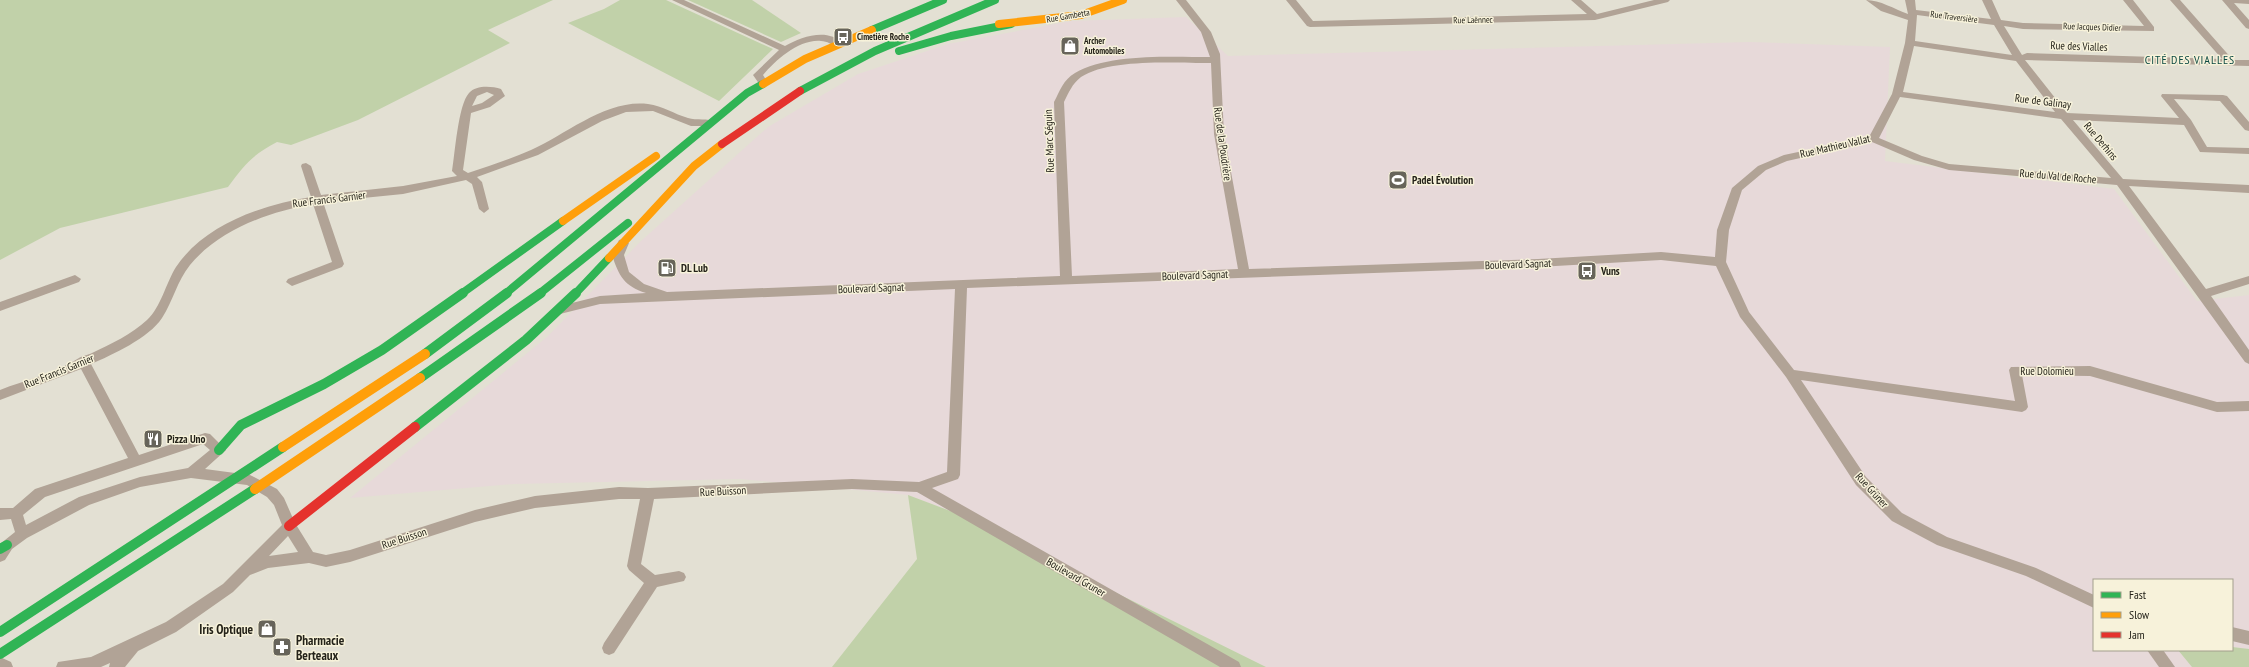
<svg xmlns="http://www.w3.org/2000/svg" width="2249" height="667" font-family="'PT Sans Narrow',sans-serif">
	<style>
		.industrial { fill: #e7d9d9 }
		.green { fill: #c1d1a9 }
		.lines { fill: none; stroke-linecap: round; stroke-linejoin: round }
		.street { fill: #b1a396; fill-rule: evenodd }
		.fast-far1 { stroke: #30b455; stroke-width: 8 }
		.fast { stroke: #30b455; stroke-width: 10 }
		.slow-far1 { stroke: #ff9f0a; stroke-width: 8 }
		.slow { stroke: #ff9f0a; stroke-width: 10 }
		.jam-far1 { stroke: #e5322d; stroke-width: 8 }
		.jam { stroke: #e5322d; stroke-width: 10 }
		.labels { text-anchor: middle; stroke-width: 3; stroke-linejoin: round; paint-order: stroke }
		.far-street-label { font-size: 9px; fill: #242219; stroke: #f7f2da }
		.far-poi-label { font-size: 9px; font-weight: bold; fill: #242219; stroke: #f7f2da; text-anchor: start }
		.street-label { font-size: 11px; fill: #242219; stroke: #f7f2da }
		.poi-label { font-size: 11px; font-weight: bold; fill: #242219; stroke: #f7f2da; text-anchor: start }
		.neighbourhood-label { font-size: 12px; letter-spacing: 1px; fill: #0a4841; stroke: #f7f2da }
		.near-poi-label { font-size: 13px; font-weight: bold; fill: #242219; stroke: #f7f2da; text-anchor: end }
	</style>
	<rect width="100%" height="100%" fill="#e3e0d3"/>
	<path class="industrial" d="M1186,17L1228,56L1750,42L1890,47L1885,161L2114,189L2197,301L2249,295V649L2232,647V580H2094V650H2178L2192,667H1266L953,512L908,495L740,479L514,484L350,498L547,337L641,241L768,127L858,74L948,44L1071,21Z"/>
	<g class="green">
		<path d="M0,0H553L488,30L510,43L358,120L291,145L277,142C252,155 244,165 228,187L60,228L0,260Z"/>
		<path d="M620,0H666L773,49L719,101L568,23L604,9Z"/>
		<path d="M688,0H752L801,33L781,42Z"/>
		<path d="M908,495L953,512L1266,667H832L917,559Z"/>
		<path d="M2232,647L2249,649V667H2192L2178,650H2232Z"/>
	</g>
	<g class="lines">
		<g class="street">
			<path d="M672,0H684L785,46C801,37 828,27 843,44L838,47C832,45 827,41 821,41C799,39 776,60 763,75L768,83L763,86L760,85L753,75L779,50Z"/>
			<path d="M1176,0H1186L1211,32L1220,54L1224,134L1249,269L1538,259L1661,252L1715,257L1717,230L1732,188L1758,166L1784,155L1869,137L1892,94L1905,43L1908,20L1881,11L1866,0C1880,0 1894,9 1908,14L1905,0H1915L1916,10L1991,19L1982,0H1992L2001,20L2023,23L2144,26L2123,0H2133L2154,27V31L2023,29L2004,26L2022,55L2027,53L2222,59L2170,0H2180L2233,60H2249V66L2025,60L2067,113L2179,118L2161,96L2162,94L2223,95L2227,96L2249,122V131L2245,130L2220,101L2174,99L2191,120L2207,147L2249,148V154L2200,152L2184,125L2073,120L2123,179L2249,185V193L2129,186L2206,289L2249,276V284L2211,296L2249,350V364L2245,362L2117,185L1949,170L1914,160L1872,142L1787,161L1766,170L1742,190L1729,230L1726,262L1749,312L1794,370L2015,401L2009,370L2011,367L2090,366L2217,402L2249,401V411L2217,412L2090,376L2022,375L2028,407L2026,410L2022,412L1801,380L1866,477L1902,513L1947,537L2036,568L2094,595V608L2026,576L1937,545L1892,521L1856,485L1786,377L1740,317L1716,266L1661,260L1538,267L967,288L960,475L958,479L932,488L1239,662L1241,667H1220L917,492L852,489L654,499L641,564L655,575L679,571L684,573L686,577L684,581L657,587L614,653L609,655L604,653L602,648L604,643L644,583L629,570L627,566L640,499H619L535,508L475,522L350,562L326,567L309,563L268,568L250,575L233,592L176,632L138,651L125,667H109L110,663L101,667H56L58,662L91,657L166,622L223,584L282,525L274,505L267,497L247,485L191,478L140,487L89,505L27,538L12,549L5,560L0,562V544L15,532L11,519L0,520V508H13L35,489L128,458L81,369L0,400V390C25,380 56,373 79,358C82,356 88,355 92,353C111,344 132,334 147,320C161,307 166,283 176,267C205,224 262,205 311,197L301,166L302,164L306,163L311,166L321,195L403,186L457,176L452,171C455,154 458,105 469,93C476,85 491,86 501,89L505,96L490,107L471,113L463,170L468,173C489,166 511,159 531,150C567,134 606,99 648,104C663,106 674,114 688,118C696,121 709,117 714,123L709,126H691L653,111L626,112L602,121L538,155L477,177L482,182L489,209L484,213L479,209L472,184L466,180L403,194L323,202L344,264L342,267L292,286L286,282L288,279L332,262L313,204C269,212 220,229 190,265C177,281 173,301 162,318C149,338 112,355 91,364L139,455L205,433L210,434L226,450L205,469L250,475L277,489L284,498L295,523L313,552L326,555L350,550L475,510L535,496L619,487L648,488L852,479L919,482L947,472L955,289L600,304L560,314L554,310L556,307L600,296L646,293C624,286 619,276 612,255L619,240L623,239L629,243L624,255L629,272L644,284L667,292L1060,276L1054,102C1060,91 1063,80 1075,73C1108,53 1172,57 1210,57L1201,32ZM1917,15L1994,25L2012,55L1915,41ZM1914,46L2016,61L2055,112L1903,92ZM1211,63L1214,134L1238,269L1072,276L1064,102C1069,92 1072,84 1081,77C1109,58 1177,63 1211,63ZM487,92L494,95L482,103L472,106L477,96ZM1900,97L2061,119L2111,178L1949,164L1922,156L1879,138ZM203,444L210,450L188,468L140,477L79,497L26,525L23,515L45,497ZM288,536L298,552L269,556Z"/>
			<path d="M1286,0H1296L1313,21L1587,14L1571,0H1581L1597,14L1654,0H1670L1668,2L1595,20L1310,27L1307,26Z"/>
			<path d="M2222,0H2249V4L2234,3L2249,20V29L2246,28Z"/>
			<path d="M75,275L81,279L79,282L0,311V302Z"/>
			<path d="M2232,627L2249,631V645L2232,641Z"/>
			<path d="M2147,650H2163L2175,667H2159Z"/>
			<path d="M0,657L11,662L13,667H0Z"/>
		</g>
		<g class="fast-far1">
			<path d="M872,30L943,0"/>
			<path d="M899,51L951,36L1011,24"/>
			<path d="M800,91L875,51L995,0"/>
			<path d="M461,294L563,221"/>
			<path d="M505,294L747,93L763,84"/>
			<path d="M539,294L628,223"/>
			<path d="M575,294L609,258"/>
		</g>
		<g class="fast">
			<path d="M425,354L507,293"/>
			<path d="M420,378L541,293"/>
			<path d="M415,427L526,340L576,293"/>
			<path d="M219,450L241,425L324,384L382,350L463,293"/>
			<path d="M0,549L7,545"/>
			<path d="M0,632L283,447"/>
			<path d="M0,654L255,489"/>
		</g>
		<g class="slow-far1">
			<path d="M999,24L1081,15L1123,0"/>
			<path d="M763,84L805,59L872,30"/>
			<path d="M563,221L656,156"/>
			<path d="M609,258L694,166L722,144"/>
		</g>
		<g class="slow">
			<path d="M283,447L425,354"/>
			<path d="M255,489L420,378"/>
		</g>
		<path class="jam-far1" d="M722,144L800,91"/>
		<path class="jam" d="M289,526L415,427"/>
	</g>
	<defs>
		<symbol id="bus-square" viewBox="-11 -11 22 22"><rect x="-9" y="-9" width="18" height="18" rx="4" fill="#67645a" stroke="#f7f2da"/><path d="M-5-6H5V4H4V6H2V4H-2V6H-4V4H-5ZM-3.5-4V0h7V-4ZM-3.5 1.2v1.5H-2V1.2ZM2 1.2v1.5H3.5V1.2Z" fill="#fff"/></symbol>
		<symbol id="shop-square" viewBox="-11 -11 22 22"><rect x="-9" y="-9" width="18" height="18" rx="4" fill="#67645a" stroke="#f7f2da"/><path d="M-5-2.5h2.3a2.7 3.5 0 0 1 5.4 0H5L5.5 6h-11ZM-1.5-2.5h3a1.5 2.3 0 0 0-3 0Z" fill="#fff"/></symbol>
		<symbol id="stadium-square" viewBox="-11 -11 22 22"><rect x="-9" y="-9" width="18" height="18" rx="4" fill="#67645a" stroke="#f7f2da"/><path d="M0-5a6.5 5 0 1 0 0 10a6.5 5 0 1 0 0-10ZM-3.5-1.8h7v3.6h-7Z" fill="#fff"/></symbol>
		<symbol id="fuel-square" viewBox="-11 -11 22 22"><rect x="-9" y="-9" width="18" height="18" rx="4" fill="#67645a" stroke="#f7f2da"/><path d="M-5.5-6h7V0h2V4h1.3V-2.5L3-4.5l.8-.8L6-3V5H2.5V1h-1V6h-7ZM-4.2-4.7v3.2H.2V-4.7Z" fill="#fff"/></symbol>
		<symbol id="restaurant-square" viewBox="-11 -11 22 22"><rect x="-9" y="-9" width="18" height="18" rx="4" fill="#67645a" stroke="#f7f2da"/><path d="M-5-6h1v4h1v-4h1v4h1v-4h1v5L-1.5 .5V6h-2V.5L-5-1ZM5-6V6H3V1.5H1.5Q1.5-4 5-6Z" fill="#fff"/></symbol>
		<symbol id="pharmacy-square" viewBox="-11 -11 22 22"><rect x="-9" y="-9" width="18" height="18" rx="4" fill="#67645a" stroke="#f7f2da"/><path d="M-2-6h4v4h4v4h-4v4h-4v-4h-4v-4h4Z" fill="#fff"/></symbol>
	</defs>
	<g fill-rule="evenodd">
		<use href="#bus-square" x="832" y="26" width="22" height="22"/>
		<use href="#shop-square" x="1059" y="35" width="22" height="22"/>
		<use href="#stadium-square" x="1387" y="169" width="22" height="22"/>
		<use href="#fuel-square" x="656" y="257" width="22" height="22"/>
		<use href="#bus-square" x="1576" y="260" width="22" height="22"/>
		<use href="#restaurant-square" x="142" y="428" width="22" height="22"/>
		<use href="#shop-square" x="256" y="618" width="22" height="22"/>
		<use href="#pharmacy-square" x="271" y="636" width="22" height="22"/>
	</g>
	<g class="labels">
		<g class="far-street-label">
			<text transform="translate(1068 16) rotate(-10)" y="3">Rue Gambetta</text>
			<text transform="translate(1954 17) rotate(7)" y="3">Rue Traversière</text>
			<text transform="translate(1473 20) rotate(-1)" y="3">Rue Laënnec</text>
			<text transform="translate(2092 27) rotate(2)" y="3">Rue Jacques Didier</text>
		</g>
		<g class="far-poi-label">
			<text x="857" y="40">Cimetière Roche</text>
			<text x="1084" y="44">Archer<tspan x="1084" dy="10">Automobiles</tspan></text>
		</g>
		<g class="street-label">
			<text transform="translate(2079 46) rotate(2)" y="4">Rue des Vialles</text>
			<text transform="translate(2043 101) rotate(7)" y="4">Rue de Galinay</text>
			<text transform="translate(1049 141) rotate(-92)" y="4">Rue Marc Séguin</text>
			<text transform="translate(2101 141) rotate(50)" y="4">Rue Derhins</text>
			<text transform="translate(1223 144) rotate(82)" y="4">Rue de la Poudrière</text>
			<text transform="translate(1835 146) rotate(-13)" y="4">Rue Mathieu Vallat</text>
			<text transform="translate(2058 176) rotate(5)" y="4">Rue du Val de Roche</text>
			<text transform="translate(329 199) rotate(-7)" y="4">Rue Francis Garnier</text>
			<text transform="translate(1518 264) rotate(-2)" y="4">Boulevard Sagnat</text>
			<text transform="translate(1195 275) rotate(-2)" y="4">Boulevard Sagnat</text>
			<text transform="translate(871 288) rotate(-2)" y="4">Boulevard Sagnat</text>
			<text transform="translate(59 371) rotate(-22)" y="4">Rue Francis Garnier</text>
			<text x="2047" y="375">Rue Dolomieu</text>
			<text transform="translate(1872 490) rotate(48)" y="4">Rue Grüner</text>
			<text transform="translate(723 491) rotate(-3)" y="4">Rue Buisson</text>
			<text transform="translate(404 538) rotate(-18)" y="4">Rue Buisson</text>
			<text transform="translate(1076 577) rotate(30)" y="4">Boulevard Gruner</text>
		</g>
		<g class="poi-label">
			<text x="1412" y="184">Padel Évolution</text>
			<text x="681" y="272">DL Lub</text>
			<text x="1601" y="275">Vuns</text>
			<text x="167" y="443">Pizza Uno</text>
		</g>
		<g class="neighbourhood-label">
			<text x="2190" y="64">CITÉ DES VIALLES</text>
		</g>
		<g class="near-poi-label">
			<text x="253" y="634">Iris Optique</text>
			<text x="296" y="645" text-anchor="start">Pharmacie<tspan x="296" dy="15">Berteaux</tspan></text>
		</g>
	</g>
	<rect x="2093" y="579" width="140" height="72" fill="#f7f2da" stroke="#a39f8d"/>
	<rect x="2101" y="592" width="20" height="6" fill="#30b455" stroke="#a39f8d"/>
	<text x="2129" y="599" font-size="12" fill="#242219">Fast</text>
	<rect x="2101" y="612" width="20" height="6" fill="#ff9f0a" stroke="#a39f8d"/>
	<text x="2129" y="619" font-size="12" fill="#242219">Slow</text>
	<rect x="2101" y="632" width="20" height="6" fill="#e5322d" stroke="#a39f8d"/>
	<text x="2129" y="639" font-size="12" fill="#242219">Jam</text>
</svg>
